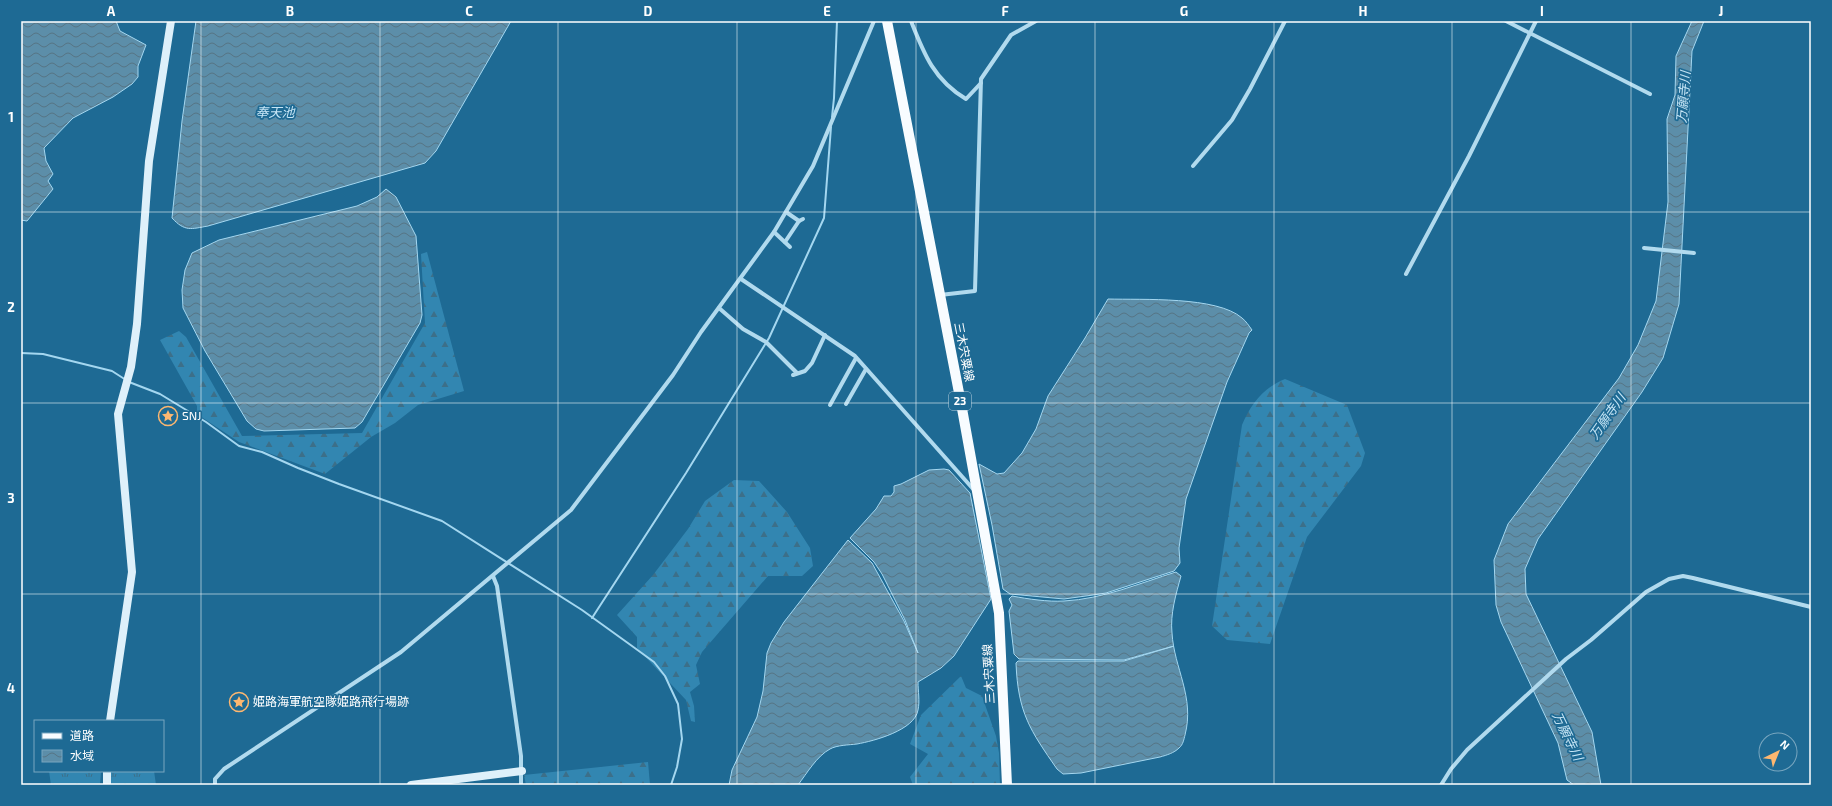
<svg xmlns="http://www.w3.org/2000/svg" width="1832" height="806" font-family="'Exo 2','Noto Sans JP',sans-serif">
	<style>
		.grass { fill: url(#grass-tufts) }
		.forest { fill: url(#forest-firs) }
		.water { fill: url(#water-waves); stroke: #a4d7f0 }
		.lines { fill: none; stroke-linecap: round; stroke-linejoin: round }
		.stream { stroke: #a4d7f0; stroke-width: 2 }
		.street { stroke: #b1daee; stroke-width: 4 }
		.secondary { stroke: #def0fa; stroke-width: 8 }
		.primary { stroke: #f8fcff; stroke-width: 10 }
		.grid { fill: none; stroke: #fff; stroke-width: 1; stroke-opacity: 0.55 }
		.labels { text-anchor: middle; stroke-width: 3.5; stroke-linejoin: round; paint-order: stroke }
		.shield { fill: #1e6a94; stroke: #bcd2df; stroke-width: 1 }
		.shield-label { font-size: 11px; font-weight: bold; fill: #fff }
		.street-label { font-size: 12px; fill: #fff; stroke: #1e6a94 }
		.poi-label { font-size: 12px; fill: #fff; stroke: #1e6a94; text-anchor: start }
		.water-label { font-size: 13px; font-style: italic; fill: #c7e6f6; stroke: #1e6a94 }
		.neatline { fill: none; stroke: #fff; stroke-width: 1.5 }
		.grid-label { font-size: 13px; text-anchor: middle; font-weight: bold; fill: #fff }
	</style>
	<defs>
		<pattern id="grass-tufts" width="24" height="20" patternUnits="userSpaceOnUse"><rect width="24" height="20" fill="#3286b1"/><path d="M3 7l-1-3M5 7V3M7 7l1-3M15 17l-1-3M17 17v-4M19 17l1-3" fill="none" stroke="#3c6f89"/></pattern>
		<pattern id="forest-firs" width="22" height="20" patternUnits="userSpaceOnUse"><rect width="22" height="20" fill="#3286b1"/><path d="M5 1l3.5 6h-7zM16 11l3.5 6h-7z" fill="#3c6f89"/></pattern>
		<pattern id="water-waves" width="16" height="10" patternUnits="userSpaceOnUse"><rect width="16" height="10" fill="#5c8ea9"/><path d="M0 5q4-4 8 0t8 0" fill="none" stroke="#567484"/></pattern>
	</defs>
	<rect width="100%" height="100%" fill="#1e6a94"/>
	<g class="grass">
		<path d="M49,771H101L100,785H51Z"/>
		<path d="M110,771H154L156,785H110Z"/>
	</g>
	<g class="forest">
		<path d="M427,252L464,391L418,405L395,423L371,437L325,474L239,442L197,414V406L160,340L179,331L186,337L242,436L362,433L425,323L421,254Z"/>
		<path d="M1285,379L1347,405L1365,453L1361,466L1307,537L1270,644L1227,640L1212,626L1242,425C1251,404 1263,388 1285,379Z"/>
		<path d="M734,480L759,481L787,512L810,548L813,566L802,576H768L702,652L696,665L700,684L690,692L694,706L695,722L691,721L686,700L637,648V637L617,615L653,575L688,529L705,501Z"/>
		<path d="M961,676L966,688L982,696L996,736L999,753L1000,785H913L910,777L928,754L910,744L921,715Z"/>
		<path d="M648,762L650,785H526L524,775Z"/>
	</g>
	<g class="water">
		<path d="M21,21H116L120,31L146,45L138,66V77L132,84L113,97L73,118L44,148L46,161L53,174L48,181L53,189L27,221L21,220Z"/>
		<path d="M196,21H511L436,151L425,163L208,226C191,229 185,232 172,218L182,121Z"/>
		<path d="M1692,21H1704L1692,51L1679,304L1663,358L1642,392L1538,539L1525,569L1526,594L1592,732L1601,785H1574L1567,780L1558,743L1501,622L1496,605L1494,560L1508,524L1619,378L1638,345L1656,301L1668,202L1667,119L1675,95L1676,56Z"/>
		<path d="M386,189L396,197L416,236L422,315L420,323L362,422L355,428L264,431L256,429L247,421L205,351L183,308L182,290L185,270L192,253L219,240L357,206L377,197Z"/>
		<path d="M1108,299C1142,300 1217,296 1242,318C1246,321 1249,326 1252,330L1249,333L1227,382L1186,499L1179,548L1180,563L1174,571L1106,593L1093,595L1064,599L1010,594L1003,589L992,525L979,464L997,474L1004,473L1022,453L1036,429L1048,396L1085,338Z"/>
		<path d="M944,469L949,470L970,493L991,599L954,656L941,668L918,682C918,691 920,701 918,710C915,730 874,741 857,744C849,745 837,745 830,749C817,756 807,773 798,785H729L732,770L757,717L763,691L767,653L771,643L784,622L848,540L872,563L904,621L918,653L905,620L882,574L874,562L850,538L876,509L884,496H891L894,492V486L901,484L929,470Z"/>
		<path d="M1176,572L1181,576C1176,594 1170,614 1172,633C1174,668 1195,697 1185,735C1184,739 1183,745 1179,748C1174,753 1167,755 1160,757L1081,773L1063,774L1057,769C1030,730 1018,713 1016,663L1018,661H1124L1174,646L1124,660L1019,659L1014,654L1009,611L1012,605L1009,599L1012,596C1028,599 1048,602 1064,601C1103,599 1140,583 1176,572Z"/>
	</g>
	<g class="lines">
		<g class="stream">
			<path d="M832,117L834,98L837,21"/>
			<path d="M21,353L43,354L112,371L126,380"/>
			<path d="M129,382L160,394L206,422L239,446L262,452L298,468L339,484L442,521L582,610L632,646L654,662L665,676L678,704L682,739L677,767L671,785"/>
			<path d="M592,618L686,473L769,338L824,218L831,127"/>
		</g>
		<g class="street">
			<path d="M911,21C924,54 934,80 966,99L981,83"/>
			<path d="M1506,21L1650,94"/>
			<path d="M1193,166L1232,120L1250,89L1285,21"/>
			<path d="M786,212L799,221"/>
			<path d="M774,232L790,247"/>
			<path d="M785,242L799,221L803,219"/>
			<path d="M1644,248L1694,253"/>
			<path d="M1406,274L1469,156L1536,21"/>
			<path d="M741,279L855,356L974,490"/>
			<path d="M940,295L975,291L981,79L1011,35L1036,21"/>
			<path d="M719,308L743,329L766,342L797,373"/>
			<path d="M793,375L805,371L812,363L825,335"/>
			<path d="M846,404L866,369"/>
			<path d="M830,405L856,358"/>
			<path d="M493,576L497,586L521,756V785"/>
			<path d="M215,785V779L224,769L401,652L571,510L673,375L701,332L774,232L813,166L874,21"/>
			<path d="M1441,785L1451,769L1467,750L1566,659L1591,640L1646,592L1669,579L1683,576L1693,578L1811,607"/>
		</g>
		<g class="secondary">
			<path d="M110,721L132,572L118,414L131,367L137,324L149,161L171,21"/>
			<path d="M107,771V785"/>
			<path d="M411,785L522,771"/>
		</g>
		<path class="primary" d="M887,21L961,403L999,613L1007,785"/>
	</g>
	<path class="grid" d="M201,21V785M380,21V785M558,21V785M737,21V785M916,21V785M1095,21V785M1274,21V785M1452,21V785M1631,21V785M21,212H1811M21,403H1811M21,594H1811"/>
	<defs>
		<symbol id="sight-ring" viewBox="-11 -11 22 22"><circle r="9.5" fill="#1e6a94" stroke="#fdb770" stroke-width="1.5"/><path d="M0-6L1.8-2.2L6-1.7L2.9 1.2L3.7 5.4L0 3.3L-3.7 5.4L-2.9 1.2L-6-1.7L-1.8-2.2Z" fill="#fdb770"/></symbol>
	</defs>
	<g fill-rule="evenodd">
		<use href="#sight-ring" x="157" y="405" width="22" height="22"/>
		<use href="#sight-ring" x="228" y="691" width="22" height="22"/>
	</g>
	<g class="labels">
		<rect class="shield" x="949" y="392" width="22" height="18" rx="3"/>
		<g class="shield-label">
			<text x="960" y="405">23</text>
		</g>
		<g class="street-label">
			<text transform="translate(964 352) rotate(79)" y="4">三木宍粟線</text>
			<text transform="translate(989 674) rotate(-93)" y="4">三木宍粟線</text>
		</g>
		<g class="poi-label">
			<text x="182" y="420">SNJ</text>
			<text x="253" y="706">姫路海軍航空隊姫路飛行場跡</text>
		</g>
		<g class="water-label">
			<text transform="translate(1683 97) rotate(-85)" y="5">万願寺川</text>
			<text x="275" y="117">奉天池</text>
			<text transform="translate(1607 416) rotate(-55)" y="5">万願寺川</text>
			<text transform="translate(1568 736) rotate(64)" y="5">万願寺川</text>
		</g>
	</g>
	<rect width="1832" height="806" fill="none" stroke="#1e6a94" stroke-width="44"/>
	<rect x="34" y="720" width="130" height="52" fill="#1e6a94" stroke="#78a6bf"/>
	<rect x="42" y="733" width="20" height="6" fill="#f8fcff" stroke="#78a6bf"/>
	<text x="70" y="740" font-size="12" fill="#ffffff">道路</text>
	<rect x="42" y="750" width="20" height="12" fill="url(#water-waves)" stroke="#78a6bf"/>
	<text x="70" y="760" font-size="12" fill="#ffffff">水域</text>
	<g transform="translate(1778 752) rotate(43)"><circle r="19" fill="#1e6a94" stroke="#78a6bf"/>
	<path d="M0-3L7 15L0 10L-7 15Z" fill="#fdb770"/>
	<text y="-6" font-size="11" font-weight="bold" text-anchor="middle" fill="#ffffff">N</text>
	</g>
	<rect x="22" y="22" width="1788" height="762" class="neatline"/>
	<g class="grid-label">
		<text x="111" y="16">A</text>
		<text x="290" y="16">B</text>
		<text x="469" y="16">C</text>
		<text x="648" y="16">D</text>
		<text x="827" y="16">E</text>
		<text x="1005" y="16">F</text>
		<text x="1184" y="16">G</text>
		<text x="1363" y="16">H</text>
		<text x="1542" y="16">I</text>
		<text x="1721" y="16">J</text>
		<text x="11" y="122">1</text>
		<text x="11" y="312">2</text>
		<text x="11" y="503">3</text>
		<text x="11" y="693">4</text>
	</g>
</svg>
